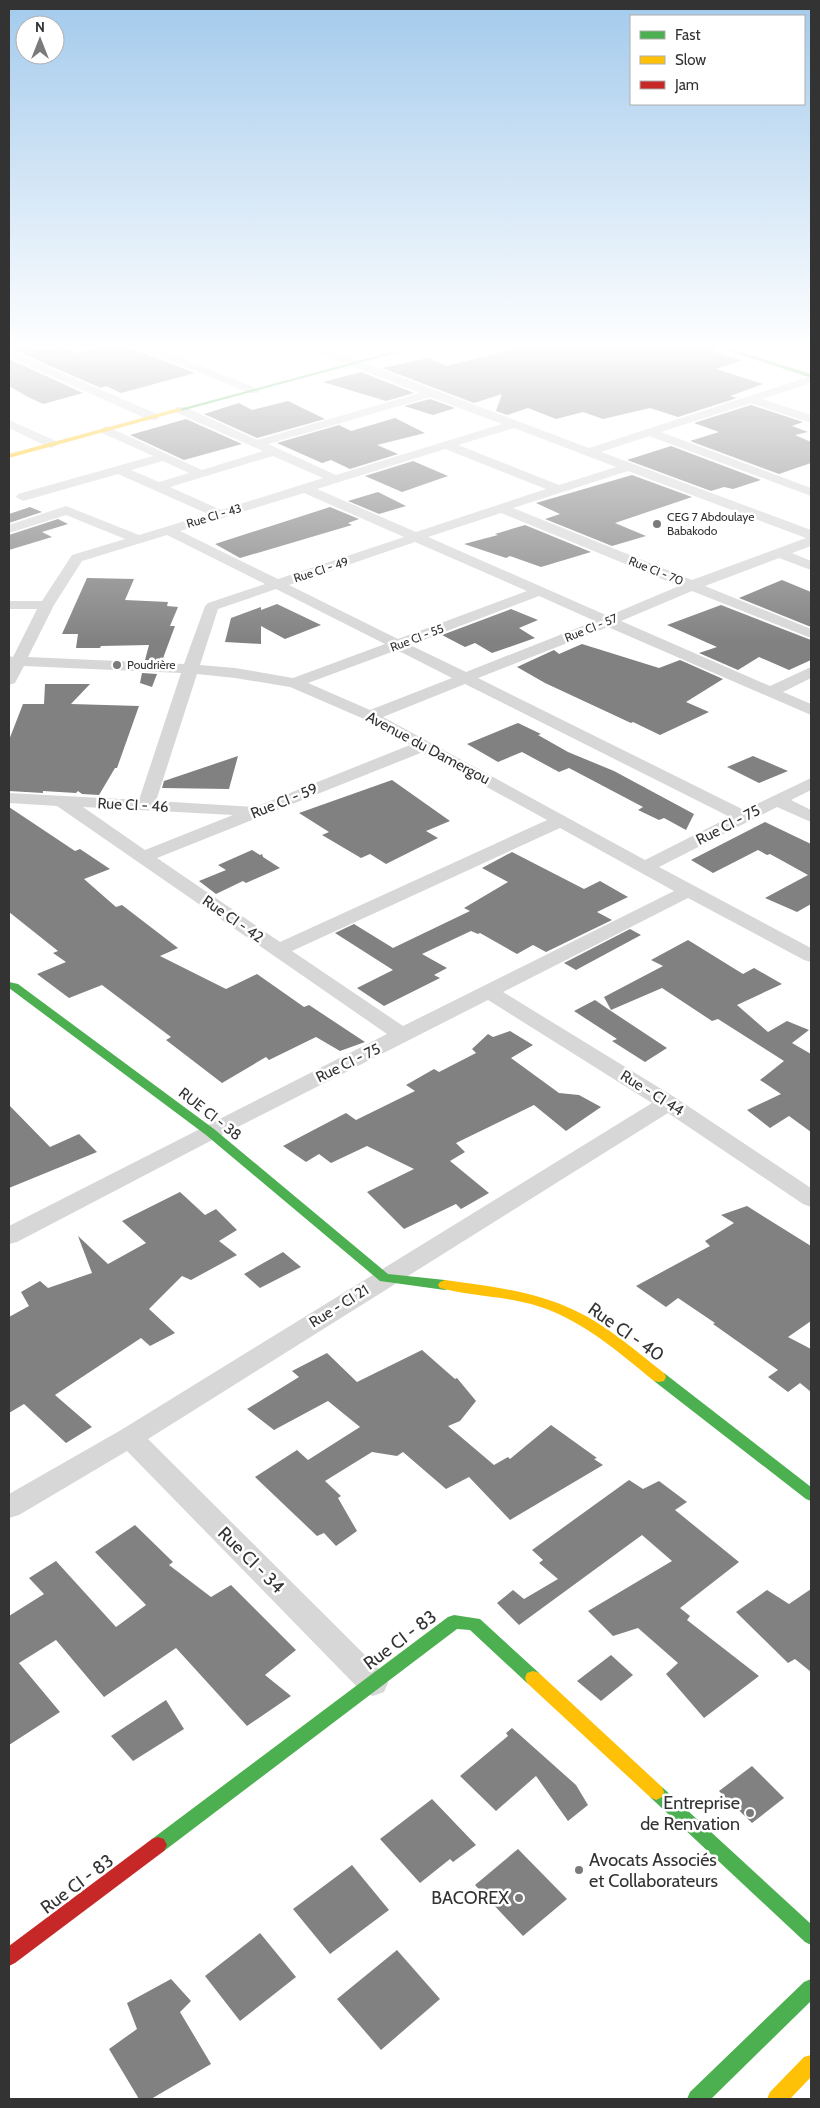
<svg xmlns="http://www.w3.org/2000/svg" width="820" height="2108" font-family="Cabin,sans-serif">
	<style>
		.building { fill: #818181 }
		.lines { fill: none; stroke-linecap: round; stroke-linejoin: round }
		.street { fill: #d7d7d7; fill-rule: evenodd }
		.fast { fill: #4caf50; fill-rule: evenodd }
		.slow { fill: #ffc107; fill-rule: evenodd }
		.jam { fill: #c62828; fill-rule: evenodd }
		.poi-dot { fill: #7a7a7a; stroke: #fff; stroke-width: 2 }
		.labels { text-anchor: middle; stroke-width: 5; stroke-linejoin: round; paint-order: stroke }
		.far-street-label { font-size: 12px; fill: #333; stroke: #fff }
		.far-poi-label { font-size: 12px; fill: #333; stroke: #fff; text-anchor: start }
		.street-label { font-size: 15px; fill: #333; stroke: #fff }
		.near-street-label { font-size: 18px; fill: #333; stroke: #fff }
		.near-poi-label { font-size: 18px; fill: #333; stroke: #fff; text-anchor: end }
	</style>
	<rect width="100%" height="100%" fill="#fff"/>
	<g class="building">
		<path d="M24,348L39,350L65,348L75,353L95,348H130L195,373L121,393L106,386L101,388L14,350Z"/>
		<path d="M518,348H714L717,353L742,360L716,369L763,384L730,396L737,398L678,417L650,408L603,419L583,412L556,419L528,408L507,415L496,411L502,394L474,403L382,368L428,358L447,366Z"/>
		<path d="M9,359L83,393L43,404L28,397L9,386Z"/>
		<path d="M361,372L414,393L386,401L323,382Z"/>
		<path d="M430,399L455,408L433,415L404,406Z"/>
		<path d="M288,401L325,419L257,438L204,414L239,403L252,410Z"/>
		<path d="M751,405L803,422L792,426L808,432L795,435L811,442V463L779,474L690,441L719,432L694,423Z"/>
		<path d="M395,418L425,433L377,445L398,454L350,469L331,460L322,463L277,443L339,425L351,431Z"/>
		<path d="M186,419L242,444L184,460L130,435Z"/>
		<path d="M671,446L761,480L733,489L724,487L711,491L627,460Z"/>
		<path d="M413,461L448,476L402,492L365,476Z"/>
		<path d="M632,475L692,497L615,523L646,536L612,546L545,519L560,514L536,503Z"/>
		<path d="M378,492L406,506L379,514L348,501Z"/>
		<path d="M30,507L42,512L9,523V514Z"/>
		<path d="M330,507L359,519L348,523L352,525L240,558L215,544Z"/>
		<path d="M58,519L68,524L42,532L52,537L9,550V535Z"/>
		<path d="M525,525L591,552L541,567L510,556L506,558L464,544L498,535L495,534Z"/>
		<path d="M87,578L134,579L125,600L168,602L167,606L178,607L170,626H175L162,661L145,660L149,645L101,646L100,648H76L78,634H62Z"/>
		<path d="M782,580L811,592V627L739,598Z"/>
		<path d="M277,604L321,625L285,639L261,626V644L225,642L231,618L261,607V610Z"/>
		<path d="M721,605L811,640V660L789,670L759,657L738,670L699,653L717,647L667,625Z"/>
		<path d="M511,609L538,620L519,628L535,638L492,653L475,643L465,647L442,635Z"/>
		<path d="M582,644L659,668L680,660L723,679L686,702L709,712L660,735L633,722L631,723L545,683L517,667L554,650L559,654Z"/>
		<path d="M142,673L157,674L152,687L140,683Z"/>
		<path d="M45,684H90L71,704L139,706L117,768H115L99,795L82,794L78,791L76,793L43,791V793L9,791V740L23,704H44Z"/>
		<path d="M518,723L541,734L538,735L568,752L614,771L694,814L686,830L664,818L659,820L638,810L643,807L569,768L559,772L522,752L498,762L467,744Z"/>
		<path d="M238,756L229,789L162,788L164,781Z"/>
		<path d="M753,756L788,771L759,783L727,767Z"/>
		<path d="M392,780L450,821L426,831L438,838L386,864L370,854L361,858L322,835L329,832L299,813Z"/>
		<path d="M9,807L75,851L80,849L110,869L84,879L116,907L122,905L178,948L160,956L226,989L257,974L304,1007L309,1005L365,1042L340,1051L316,1037L269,1060L266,1057L222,1083L166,1040L171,1037L102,985L69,998L37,974L66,962L53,953L58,951L9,912Z"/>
		<path d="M765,822L811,844V904L797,912L765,898L808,875L770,854L767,855L758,850L713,873L691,860Z"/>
		<path d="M252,850L260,855L262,854L263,857L280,868L246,883L243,881L216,894L199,881L226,870L218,865Z"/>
		<path d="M512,852L584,889L600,881L628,897L597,912L612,920L546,952L533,945L517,954L480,933L478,934L471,931L422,954L447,968L434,975L440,978L384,1006L357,988L393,970L335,933L354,924L393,948L470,911L464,908L508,882L482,868Z"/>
		<path d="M630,929L641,935L576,970L564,963Z"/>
		<path d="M688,940L743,974L754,968L782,984L737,1005L768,1032L787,1021L809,1030L792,1043L811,1054V1132L789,1116L770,1128L747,1110L781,1094L760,1080L784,1061L718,1019L712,1021L662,988L611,1010L604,997L663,966L651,960Z"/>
		<path d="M595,1000L611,1011L667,1048L645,1062L612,1041L617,1039L574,1011Z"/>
		<path d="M510,1031L533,1045L511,1058L559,1093L579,1095L601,1107L566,1131L534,1105L456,1143L465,1152L450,1161L489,1193L461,1209L456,1204L404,1229L367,1192L414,1169L367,1146L331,1163L319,1154L306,1162L283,1146L346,1113L356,1120L415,1091L406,1085L434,1069L439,1072L476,1053L472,1049L488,1034L493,1037Z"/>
		<path d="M9,1105L50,1147L79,1134L97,1152L9,1188Z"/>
		<path d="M180,1192L205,1215L216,1209L237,1230L219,1241L237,1255L191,1280L182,1276L149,1309L175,1333L150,1346L141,1338L55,1395L92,1427L66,1443L24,1404L9,1413V1317L29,1306L21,1292L40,1281L48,1288L92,1273L78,1236L108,1264L146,1243L122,1221Z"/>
		<path d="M747,1206L811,1246V1321L788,1337L811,1349V1392L800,1383L788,1392L768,1377L778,1370L713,1324L715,1323L678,1298L666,1307L636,1286L710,1246L705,1241L734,1223L721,1215Z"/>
		<path d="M283,1252L301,1267L260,1288L244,1274Z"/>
		<path d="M422,1350L455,1379L457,1378L476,1401L460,1421L448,1426L494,1465L508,1457L510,1459L551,1425L597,1458L594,1459L603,1465L510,1520L469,1477L446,1489L403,1452L397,1456L372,1452L325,1481L341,1496L338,1498L357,1531L336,1546L324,1533L317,1536L255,1477L297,1450L308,1460L360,1427L328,1401L274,1430L247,1409L299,1377L292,1371L327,1353L357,1382Z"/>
		<path d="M629,1480L643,1489L659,1481L687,1502L675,1510L739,1562L680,1608L690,1616L687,1620L759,1676L704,1718L666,1674L678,1663L638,1628L613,1636L588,1611L672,1561L642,1535L519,1625L497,1603L513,1590L524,1599L558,1579L539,1563L543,1560L532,1550Z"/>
		<path d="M135,1525L173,1562L169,1565L211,1597L231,1585L296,1650L265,1675L291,1696L247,1726L176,1648L104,1697L56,1640L19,1663L60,1712L9,1745V1616L44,1594L29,1578L56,1561L116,1627L146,1605L95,1552Z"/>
		<path d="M811,1589V1672L795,1659L788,1663L736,1612L767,1590L789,1604Z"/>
		<path d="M611,1655L633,1675L601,1701L577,1681Z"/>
		<path d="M166,1700L184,1729L133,1761L111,1736Z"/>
		<path d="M512,1728L576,1785L588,1805L568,1821L536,1776L496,1811L460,1776L508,1736L506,1733Z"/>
		<path d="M752,1766L784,1798L752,1823L719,1791Z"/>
		<path d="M432,1799L476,1845L453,1862L450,1859L420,1883L380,1839Z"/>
		<path d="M518,1849L567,1899L523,1936L475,1885Z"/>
		<path d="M352,1865L389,1910L330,1954L293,1909Z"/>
		<path d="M260,1933L296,1977L240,2021L205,1976Z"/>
		<path d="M397,1950L440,1999L381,2050L337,1999Z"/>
		<path d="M171,1979L191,2001L180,2012L211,2064L151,2099H139L109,2049L137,2029L127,2003Z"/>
	</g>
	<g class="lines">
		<g class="street">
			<path d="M143,348H157L258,389L260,391L258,393H250L144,350Z"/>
			<path d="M310,348H324L589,448L811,376V383L762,399L811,415V423L751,403L661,432L811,488V496L649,436L601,452L811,530V546L792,553L811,561V570L779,558L705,586L811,629V638L692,591L621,621L770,686L811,667V678L783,692L811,704V715L608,627L478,678L744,810L811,778V790L791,800L811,810V822L777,807L659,867L811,948V962L804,960L688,898L503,992L676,1098L811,1188V1207L803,1204L668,1113L148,1439L384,1674L388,1683L384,1692L373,1696L362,1692L127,1451L19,1515L9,1518V1494L121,1430L652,1103L488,1000L218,1137L17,1242L9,1244V1226L387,1034L57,806L9,803V793L139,800L181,673L24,666L15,683L9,685V656L13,657L37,609H9V601H42L72,555L125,539L66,515L9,533V525L66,506L139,535L208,514L118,474L23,501L16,497L18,494L153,456L102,433L100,430L106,426L202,470L263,451L177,413L175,410L177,407H185L257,440L420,393L311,350ZM430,397L502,424L336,475L268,444ZM514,428L616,467L559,485L458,445ZM445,449L546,489L416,532L317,489ZM273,456L323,478L221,510L170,487ZM163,461L189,473L159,482L131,470ZM628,471L806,538L692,580L513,508ZM304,493L404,537L278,579L180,531ZM501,513L679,586L608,616L428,537ZM167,535L265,584L208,603L205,606L184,664L28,657L54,605L82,561ZM415,542L527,591L398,639L289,585ZM276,589L385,644L293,678L235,668L200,665L218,609ZM539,596L595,621L466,672L410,645ZM397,650L452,678L370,710L308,683ZM197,674L235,678L290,687L364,719L410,745L255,807L156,801ZM465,684L730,817L645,860L383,717ZM423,752L547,820L280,942L157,858ZM83,807L233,815L145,850ZM560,828L674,891L403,1026L292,951Z"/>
			<path d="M9,350L157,414L159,417L157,420H149L9,357Z"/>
			<path d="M9,420L56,441L58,444L52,448L48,447L9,428Z"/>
		</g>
		<g class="fast">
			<path d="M406,348H415L181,411L176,410Z"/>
			<path d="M720,348H728L811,374V378Z"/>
			<path d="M9,982L18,984L214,1129L388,1274L445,1280L450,1282L452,1285L450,1288L445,1290L380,1281L206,1135L9,988Z"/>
			<path d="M659,1372L664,1373L811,1487V1501L806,1499L654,1381L652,1377L654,1373Z"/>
			<path d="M454,1615L480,1619L539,1673L541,1678L539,1683L533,1685L527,1683L470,1630L457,1629L164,1851L158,1853L152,1851L149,1845L152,1839L448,1617Z"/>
			<path d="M656,1784L662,1787L811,1924V1945L805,1942L650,1797L648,1792L650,1787Z"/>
			<path d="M811,1979V2001L711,2099H687L690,2092L804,1982Z"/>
		</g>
		<g class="slow">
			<path d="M179,408L182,410L181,411L9,458V454Z"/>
			<path d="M445,1280C489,1286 535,1291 576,1311C608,1326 636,1351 664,1373L666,1377L664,1381L659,1382L654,1381C616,1350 579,1317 531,1304C502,1296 469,1296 440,1288L438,1285L440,1282Z"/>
			<path d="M533,1671L539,1673L662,1787L664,1792L662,1797L656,1800L650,1797L527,1683L525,1678L527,1673Z"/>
			<path d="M811,2055V2077L790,2099H767L770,2092L804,2057Z"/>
		</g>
		<path class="jam" d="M158,1837L164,1839L167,1845L164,1851L15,1963L9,1966V1946L152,1839Z"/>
	</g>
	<linearGradient id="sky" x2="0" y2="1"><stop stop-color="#a3caec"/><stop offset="0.54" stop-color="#fff"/><stop offset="1" stop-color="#fff" stop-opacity="0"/></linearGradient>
	<rect width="820" height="643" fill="url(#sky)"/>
	<g class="poi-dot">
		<circle cx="657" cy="524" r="5"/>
		<circle cx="117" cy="665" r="5"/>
		<circle cx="750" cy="1813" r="5"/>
		<circle cx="579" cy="1870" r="5"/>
		<circle cx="519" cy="1898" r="5"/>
	</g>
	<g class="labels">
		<g class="far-street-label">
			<text transform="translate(214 516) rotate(-17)" y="4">Rue CI - 43</text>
			<text transform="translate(321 570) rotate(-18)" y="4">Rue CI - 49</text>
			<text transform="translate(656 571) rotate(22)" y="4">Rue CI - 70</text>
			<text transform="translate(591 628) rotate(-22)" y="4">Rue CI - 57</text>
			<text transform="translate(417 638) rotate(-21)" y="4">Rue CI - 55</text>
		</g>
		<g class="far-poi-label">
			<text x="667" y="521">CEG 7 Abdoulaye<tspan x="667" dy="14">Babakodo</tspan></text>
			<text x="127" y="669">Poudrière</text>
		</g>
		<g class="street-label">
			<text transform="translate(428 748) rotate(28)" y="5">Avenue du Damergou</text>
			<text transform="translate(284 801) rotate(-22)" y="5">Rue CI - 59</text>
			<text transform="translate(133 805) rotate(3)" y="5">Rue CI - 46</text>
			<text transform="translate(728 825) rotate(-27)" y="5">Rue CI - 75</text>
			<text transform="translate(233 919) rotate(35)" y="5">Rue CI - 42</text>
			<text transform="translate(348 1063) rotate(-26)" y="5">Rue CI - 75</text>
			<text transform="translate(652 1093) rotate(32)" y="5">Rue - CI 44</text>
			<text transform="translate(210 1114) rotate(38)" y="5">RUE CI - 38</text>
			<text transform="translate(339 1306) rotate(-32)" y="5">Rue - CI 21</text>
		</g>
		<g class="near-street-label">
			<text transform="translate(626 1332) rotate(35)" y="6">Rue CI - 40</text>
			<text transform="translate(251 1560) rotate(45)" y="6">Rue CI - 34</text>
			<text transform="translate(400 1640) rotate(-37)" y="6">Rue CI - 83</text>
			<text transform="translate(77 1884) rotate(-37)" y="6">Rue CI - 83</text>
		</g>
		<g class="near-poi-label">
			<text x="740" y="1809">Entreprise<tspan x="740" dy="21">de Renvation</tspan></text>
			<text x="589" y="1866" text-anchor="start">Avocats Associés<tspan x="589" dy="21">et Collaborateurs</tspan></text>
			<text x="509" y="1904">BACOREX</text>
		</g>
	</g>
	<rect width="820" height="2108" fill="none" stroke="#333333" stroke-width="20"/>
	<rect x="630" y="15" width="175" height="90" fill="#ffffff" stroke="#adadad"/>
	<rect x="640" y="31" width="25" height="8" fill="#4caf50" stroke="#adadad"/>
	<text x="675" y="40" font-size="15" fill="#333333">Fast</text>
	<rect x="640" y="56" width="25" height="8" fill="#ffc107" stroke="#adadad"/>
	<text x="675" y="65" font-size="15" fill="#333333">Slow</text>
	<rect x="640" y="81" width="25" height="8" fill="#c62828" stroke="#adadad"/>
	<text x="675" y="90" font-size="15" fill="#333333">Jam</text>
	<g transform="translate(40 40)"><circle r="24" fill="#ffffff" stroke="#adadad"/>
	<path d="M0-4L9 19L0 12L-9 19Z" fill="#7a7a7a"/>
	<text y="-8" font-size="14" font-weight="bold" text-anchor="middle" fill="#333333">N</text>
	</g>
</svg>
